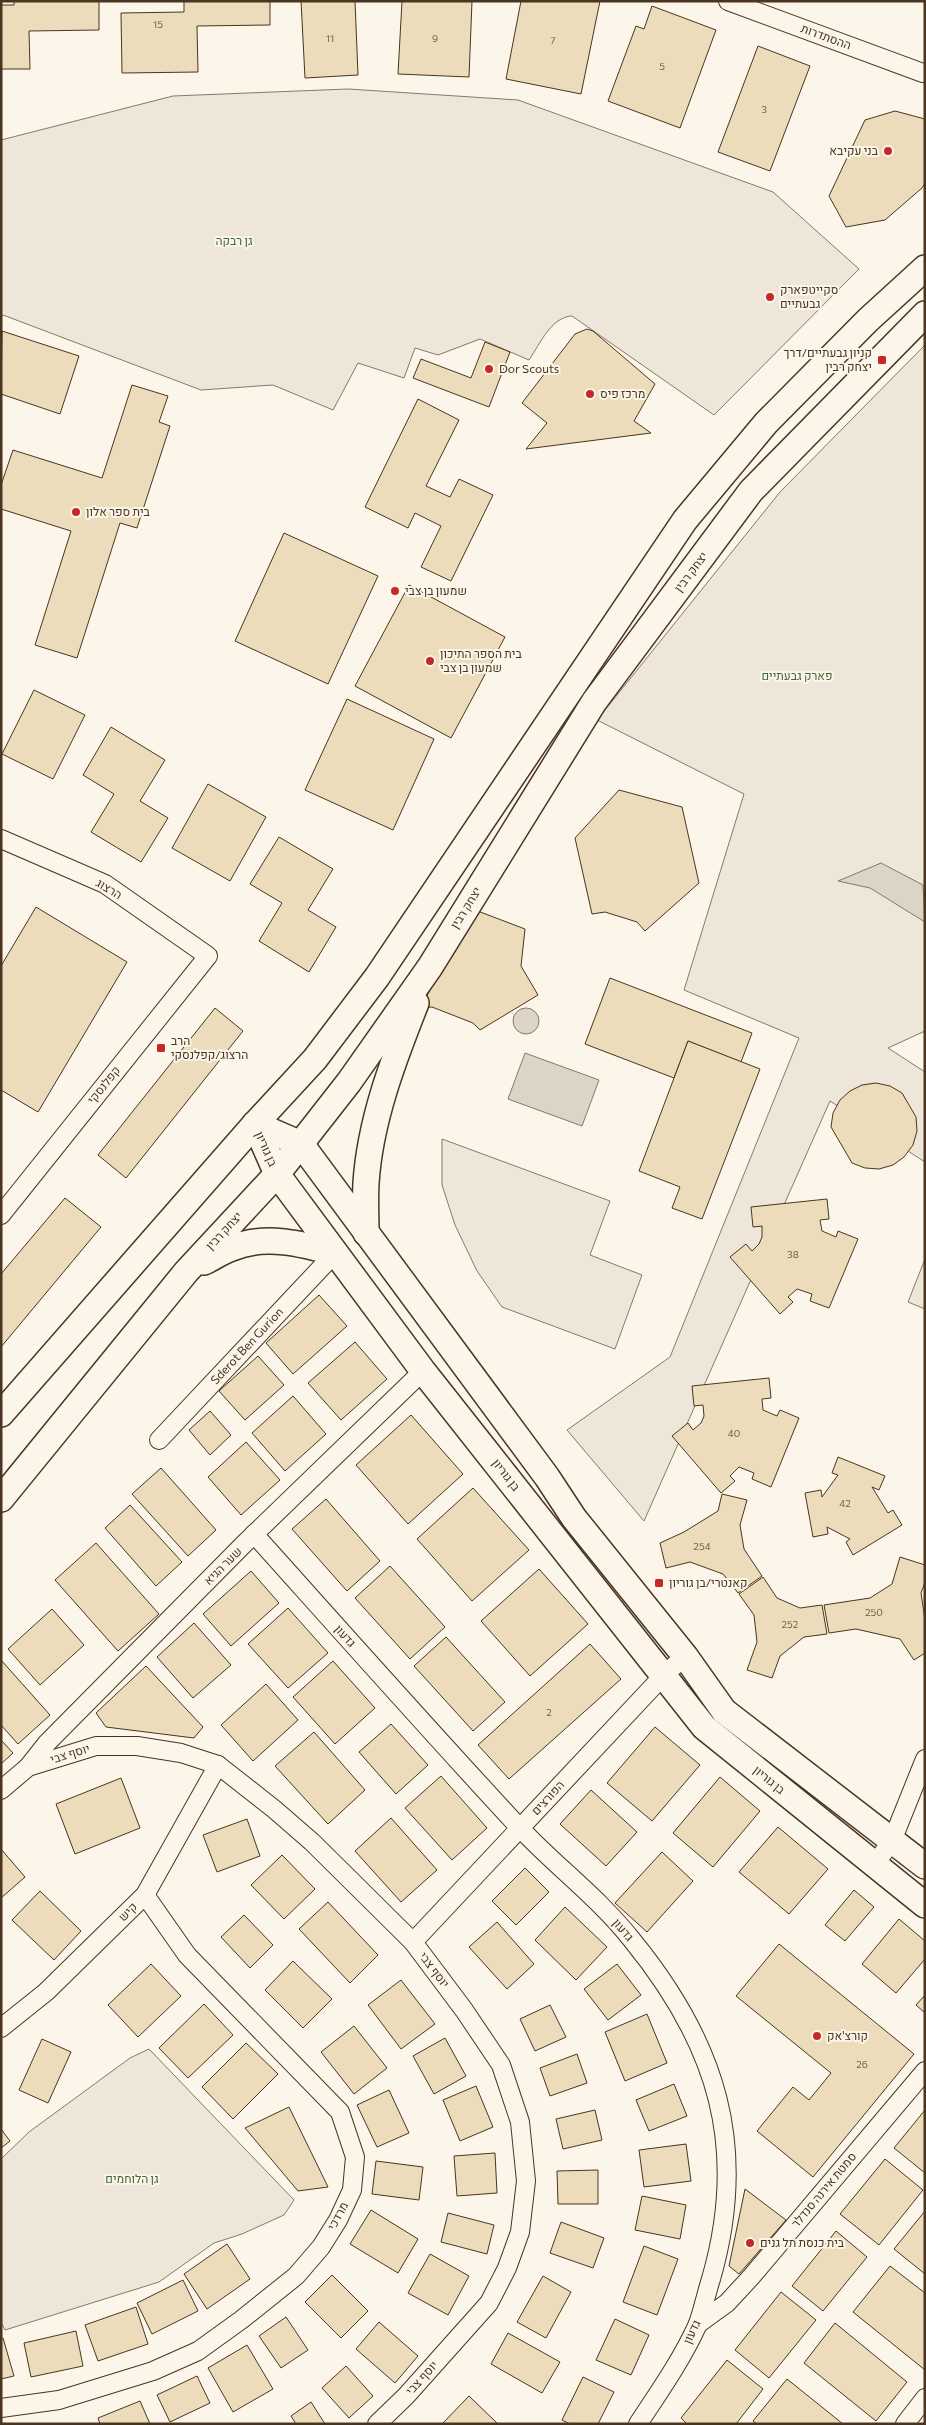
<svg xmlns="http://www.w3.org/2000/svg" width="926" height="2425" font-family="Commissioner,Heebo,sans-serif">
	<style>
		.green { fill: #ede6d9; stroke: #887966 }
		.parking { fill: #ede7d9; stroke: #887966 }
		.water { fill: #dcd4c6; stroke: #887966 }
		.building { fill: #ecdcbc; stroke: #4a3520 }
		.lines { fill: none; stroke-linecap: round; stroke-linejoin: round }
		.street-casing { stroke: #4a3520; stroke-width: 20 }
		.secondary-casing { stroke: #4a3520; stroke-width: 28 }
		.street { stroke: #fbf6e9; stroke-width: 18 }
		.secondary { stroke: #fbf6e9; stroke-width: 25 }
		.poi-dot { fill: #c62828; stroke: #fbf6e9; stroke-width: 2 }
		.labels { text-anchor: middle; stroke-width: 4; stroke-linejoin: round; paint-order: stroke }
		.number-label { font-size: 10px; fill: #725f47 }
		.street-label { font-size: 12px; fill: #4a3520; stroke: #fbf6e9 }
		.poi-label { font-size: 12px; fill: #4a3520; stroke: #fbf6e9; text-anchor: start }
		.park-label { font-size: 12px; fill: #436837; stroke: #fbf6e9 }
	</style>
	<rect width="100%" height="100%" fill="#fbf6e9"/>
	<g class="green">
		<path d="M348,89L518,100L773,192L859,269L714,415L572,316C551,317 540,344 529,360L480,339L438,355L415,348L404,378L358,363L333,410L273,385L201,390L3,315L1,318V140L173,96Z"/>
		<path d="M925,345V1031L888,1048L925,1072V1162L830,1101L644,1521L567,1430L670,1357L799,1038L684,990L744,794L597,720L780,492Z"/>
		<path d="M925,1259V1309L908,1302Z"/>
		<path d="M149,2049L294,2200L284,2215L242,2234L214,2243L159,2282L5,2330L1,2322V2159L29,2132L130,2058Z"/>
	</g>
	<path class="parking" d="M442,1139L610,1201L590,1255L642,1275L615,1349L502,1307L477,1271L455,1225L442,1185Z"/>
	<g class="water">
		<path d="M881,863L923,885L925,922L870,888L838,881Z"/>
		<circle cx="526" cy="1021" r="13"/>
		<path d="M525,1053L599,1080L582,1126L508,1099Z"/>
	</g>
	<g class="building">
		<path d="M14,1H99V30L29,31L30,69H1V5H14Z"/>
		<path d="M184,1H270V25L197,26L198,72L122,73L121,13L184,12Z"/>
		<path d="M301,1H355L358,75L305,78Z"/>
		<path d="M402,1H472L469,77L398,74Z"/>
		<path d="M521,1H600L581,94L506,79Z"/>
		<path d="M652,6L716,30L680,128L608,101L636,26L644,29Z"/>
		<path d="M758,46L810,66L770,171L718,152Z"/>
		<path d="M895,111L925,119V183L922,188L885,220L846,227L829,196L865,120Z"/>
		<path d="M587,329L593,331L655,384L634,421L651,433L526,449L547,423L522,403L575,334Z"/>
		<path d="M2,331L79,356L60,414L1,394Z"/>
		<path d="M485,342L510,352L489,407L413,378L421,359L471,378Z"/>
		<path d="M132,385L168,396L159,422L170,426L137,528L120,523L77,658L35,645L71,531L1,509V485L13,450L102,478Z"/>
		<path d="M418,399L459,420L426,486L450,497L459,479L493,495L451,581L421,567L441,526L415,513L408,528L365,507Z"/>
		<path d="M284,533L378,576L328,684L235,641Z"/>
		<path d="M409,585L505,637L451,738L355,686Z"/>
		<path d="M34,690L85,715L53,779L2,754Z"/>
		<path d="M347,699L434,739L393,830L305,790Z"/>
		<path d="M111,727L165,760L140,801L168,818L141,862L91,832L114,794L83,775Z"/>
		<path d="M208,784L266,817L230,881L172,848Z"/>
		<path d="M619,790L682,807L699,883L645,931L637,922L605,912L592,914L575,838Z"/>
		<path d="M279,837L333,869L308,910L336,927L309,972L259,941L282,903L250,884Z"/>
		<path d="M36,907L127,962L38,1112L1,1090V966Z"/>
		<path d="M475,910L525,929L521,966L538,995L480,1030L473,1023L432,1007L420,1008Z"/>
		<path d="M610,978L752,1033L741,1062L688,1041L674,1078L585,1044Z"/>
		<path d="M215,1008L243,1031L126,1178L98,1155Z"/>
		<path d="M688,1041L760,1069L702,1219L672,1208L680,1187L639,1171Z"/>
		<path d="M876,1083L890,1086L902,1093L916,1117L917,1131L913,1145L904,1157L893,1165L879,1169L865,1168L852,1163L831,1127L833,1113L840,1100L850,1091L862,1085Z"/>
		<path d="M65,1198L101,1227L1,1347V1274Z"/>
		<path d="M827,1199L829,1219L820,1220L822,1231L836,1237L838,1231L858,1239L829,1308L810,1301L812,1294L797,1289L788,1297L793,1302L780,1314L730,1257L746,1244L752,1251L759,1244L762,1237V1226L753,1227L751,1207Z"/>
		<path d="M319,1295L347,1326L293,1374L266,1343Z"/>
		<path d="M355,1342L387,1379L341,1420L308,1383Z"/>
		<path d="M258,1356L284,1385L245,1420L219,1391Z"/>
		<path d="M769,1378L771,1398L762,1399L763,1410L777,1416L780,1410L799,1418L771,1487L752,1479L754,1473L739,1467L730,1476L735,1481L721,1493L672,1436L688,1423L693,1430L701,1423L704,1416L703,1405L694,1406L692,1386Z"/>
		<path d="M293,1396L326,1434L285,1471L252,1433Z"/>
		<path d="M210,1411L231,1435L210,1455L189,1430Z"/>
		<path d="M411,1415L463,1474L408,1524L356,1465Z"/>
		<path d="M246,1442L280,1480L241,1515L208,1477Z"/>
		<path d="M838,1457L885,1476L879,1490L872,1487L888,1513L893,1510L902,1525L853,1555L846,1542L850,1539L827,1527L828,1534L813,1537L805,1493L821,1490L822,1497L838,1475L832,1473Z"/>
		<path d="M161,1468L216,1530L188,1556L132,1494Z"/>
		<path d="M473,1488L529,1550L472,1601L417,1539Z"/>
		<path d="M722,1494L747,1500L740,1525L744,1549L762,1576L738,1593L723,1574L690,1562L666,1568L660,1543L684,1532L718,1511Z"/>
		<path d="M326,1499L380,1561L347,1591L292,1529Z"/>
		<path d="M130,1505L182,1562L156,1586L105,1528Z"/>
		<path d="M96,1543L159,1614L118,1651L55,1580Z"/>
		<path d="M900,1557L925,1565V1582L921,1593L925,1620V1653L914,1660L900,1639L856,1629L829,1633L824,1605L870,1598L892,1584Z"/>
		<path d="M390,1566L445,1627L410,1659L355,1598Z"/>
		<path d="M539,1569L588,1624L530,1676L481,1621Z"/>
		<path d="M251,1571L279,1603L231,1646L203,1614Z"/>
		<path d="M763,1577L777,1598L800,1608L822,1605L827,1634L804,1637L780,1656L772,1678L747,1670L757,1642L754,1615L739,1594Z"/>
		<path d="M288,1608L328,1653L288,1688L248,1644Z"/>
		<path d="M52,1609L84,1645L40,1685L8,1649Z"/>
		<path d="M194,1623L231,1665L193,1698L157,1657Z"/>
		<path d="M446,1637L505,1702L473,1731L414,1666Z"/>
		<path d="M590,1644L621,1679L509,1779L478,1745Z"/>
		<path d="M1,1660L50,1715L18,1744L1,1725Z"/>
		<path d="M333,1661L375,1708L335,1744L293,1697Z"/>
		<path d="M146,1666L203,1727L194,1738L106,1727L96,1713Z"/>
		<path d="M266,1684L298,1720L253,1761L221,1725Z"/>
		<path d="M391,1724L428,1765L396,1794L359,1752Z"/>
		<path d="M655,1727L700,1765L652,1821L607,1783Z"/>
		<path d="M314,1732L365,1790L328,1824L275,1766Z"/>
		<path d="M1,1740L13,1753L1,1764Z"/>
		<path d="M441,1776L487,1828L452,1860L405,1808Z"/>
		<path d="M720,1777L760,1811L713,1867L673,1833Z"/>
		<path d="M121,1778L140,1828L75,1854L56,1804Z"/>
		<path d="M591,1790L637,1832L606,1866L560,1824Z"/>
		<path d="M391,1818L437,1870L401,1902L355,1851Z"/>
		<path d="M247,1819L260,1856L217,1872L203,1835Z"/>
		<path d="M778,1827L828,1869L789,1914L739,1872Z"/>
		<path d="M1,1849L25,1877L1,1898Z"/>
		<path d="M662,1852L693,1881L647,1932L615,1903Z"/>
		<path d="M282,1855L315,1889L284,1919L251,1885Z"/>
		<path d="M525,1868L549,1892L516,1925L492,1901Z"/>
		<path d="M854,1890L874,1907L845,1941L825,1925Z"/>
		<path d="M40,1891L81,1931L54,1960L12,1920Z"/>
		<path d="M328,1902L378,1955L350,1983L299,1929Z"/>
		<path d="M565,1907L607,1947L576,1980L535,1940Z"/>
		<path d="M244,1915L273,1945L250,1968L221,1937Z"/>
		<path d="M899,1919L925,1941V1959L896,1993L862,1964Z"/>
		<path d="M497,1922L534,1964L507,1989L469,1947Z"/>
		<path d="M779,1944L914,2054L813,2177L757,2131L793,2087L809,2100L831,2073L736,1996Z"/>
		<path d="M293,1961L332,1999L303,2028L265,1990Z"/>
		<path d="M151,1964L181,1996L138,2037L108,2005Z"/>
		<path d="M617,1964L641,1995L608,2020L584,1989Z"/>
		<path d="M401,1980L435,2024L401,2049L368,2005Z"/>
		<path d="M925,1995V2013L916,2005Z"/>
		<path d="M204,2004L233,2035L188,2078L159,2048Z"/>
		<path d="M550,2005L566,2037L535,2051L520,2019Z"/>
		<path d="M647,2014L667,2063L625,2081L605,2032Z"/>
		<path d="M354,2026L387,2068L354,2094L321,2052Z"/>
		<path d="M445,2038L466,2076L434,2094L413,2056Z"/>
		<path d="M42,2039L71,2052L48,2103L19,2090Z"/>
		<path d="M246,2043L278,2074L233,2119L202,2087Z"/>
		<path d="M577,2054L587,2083L550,2096L540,2068Z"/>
		<path d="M674,2084L687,2116L649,2131L636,2100Z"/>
		<path d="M476,2086L493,2127L460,2141L443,2100Z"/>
		<path d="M389,2090L409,2133L377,2147L357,2105Z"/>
		<path d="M289,2107L328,2187L298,2191L245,2128Z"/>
		<path d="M595,2110L602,2140L563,2149L556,2119Z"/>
		<path d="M925,2110V2173L894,2148Z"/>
		<path d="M1,2129L10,2141L1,2148Z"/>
		<path d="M686,2144L691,2181L644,2187L639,2150Z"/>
		<path d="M495,2153L497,2193L457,2196L454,2156Z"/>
		<path d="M885,2159L923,2190L879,2245L840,2214Z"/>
		<path d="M376,2161L423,2167L419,2200L372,2194Z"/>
		<path d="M598,2170V2204H558L557,2171Z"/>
		<path d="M745,2189L786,2220L739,2274L729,2266Z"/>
		<path d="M642,2196L686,2205L680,2239L635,2230Z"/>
		<path d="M371,2210L418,2239L398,2273L350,2244Z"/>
		<path d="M925,2211V2274L894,2249Z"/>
		<path d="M448,2213L494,2225L487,2254L441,2242Z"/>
		<path d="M561,2222L604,2238L593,2268L550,2253Z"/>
		<path d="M836,2231L867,2257L823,2311L792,2286Z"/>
		<path d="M227,2244L250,2279L207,2309L184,2274Z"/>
		<path d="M644,2246L678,2259L657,2315L623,2302Z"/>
		<path d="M430,2254L469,2276L448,2315L408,2293Z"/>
		<path d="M890,2266L925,2293V2370L853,2312Z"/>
		<path d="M332,2275L368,2311L341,2338L305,2302Z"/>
		<path d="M543,2276L571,2292L546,2338L517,2322Z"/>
		<path d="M183,2280L198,2311L152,2334L137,2303Z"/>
		<path d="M781,2292L816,2320L769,2378L735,2350Z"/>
		<path d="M136,2307L148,2344L98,2361L85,2325Z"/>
		<path d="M286,2317L308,2350L281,2368L259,2336Z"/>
		<path d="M615,2319L649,2335L631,2375L596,2360Z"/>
		<path d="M379,2322L418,2356L395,2383L356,2349Z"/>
		<path d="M835,2323L907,2382L876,2421L804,2363Z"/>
		<path d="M76,2331L83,2366L31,2377L24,2343Z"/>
		<path d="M508,2333L560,2362L542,2393L491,2364Z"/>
		<path d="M3,2338L14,2376L1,2379V2339Z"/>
		<path d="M247,2345L273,2389L233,2412L208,2368Z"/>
		<path d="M727,2360L763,2389L736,2424H687L681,2418Z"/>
		<path d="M346,2366L373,2396L349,2418L322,2388Z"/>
		<path d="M197,2376L210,2403L170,2422L157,2395Z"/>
		<path d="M583,2377L614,2392L598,2424H570L562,2420Z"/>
		<path d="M787,2379L843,2424H757L753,2421Z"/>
		<path d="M469,2396L498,2424H442Z"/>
		<path d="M140,2401L150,2424H100L98,2418Z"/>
		<path d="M311,2402L325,2424H296L291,2416Z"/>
	</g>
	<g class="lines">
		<defs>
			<g id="street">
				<path d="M728,1L923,73"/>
				<path d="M1,839L105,884L208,956L1,1215"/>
				<path d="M159,1440L335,1253"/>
				<path d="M254,1534C341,1631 428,1729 517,1825C554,1865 598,1897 632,1940C717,2044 749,2147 711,2279C706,2294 703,2311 697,2326C681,2361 659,2392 638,2424"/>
				<path d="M28,1767L47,1743L244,1544L423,1371"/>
				<path d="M1,1790L28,1767L96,1746H137L181,1753L218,1765L274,1809L312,1842L413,1942L464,2010L501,2065L520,2122L526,2181L520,2232L507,2268L489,2303L406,2396L377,2424"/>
				<path d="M874,1865L892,1841L925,1759"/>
				<path d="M413,1942L662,1677L685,1656"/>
				<path d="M1,2028L46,1992L145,1895L218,1765"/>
				<path d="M698,2324L727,2303L751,2277L925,2071"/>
				<path d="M1,2408L59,2400L153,2371L198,2351L241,2320L296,2276L321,2247L338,2220L352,2190L355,2157L340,2112L187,1955L145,1895"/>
				<path d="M905,2424L925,2398"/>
			</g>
			<g id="secondary">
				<path d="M255,1124L277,1174L423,1371L704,1727L925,1905"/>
				<path d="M255,1124L301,1144L547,1477L574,1518L685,1656L724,1711L925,1866"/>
				<path d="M366,1233C366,1217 365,1200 366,1183C370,1121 393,1061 416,1003"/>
				<path d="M204,1262C213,1258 222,1251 232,1248C265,1234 303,1244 335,1253"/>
				<path d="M1,1414L255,1124L315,1059L377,977L685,520L766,423L868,320L925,268"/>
				<path d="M1,1499L186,1272L277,1174L349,1082L430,967L594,702L751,491L925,314"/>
			</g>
		</defs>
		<use href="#street" class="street-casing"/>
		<use href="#secondary" class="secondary-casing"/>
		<use href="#street" class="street"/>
		<use href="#secondary" class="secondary"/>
	</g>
	<g class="poi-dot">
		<circle cx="888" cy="151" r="5"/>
		<circle cx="770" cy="297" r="5"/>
		<rect x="877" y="355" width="10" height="10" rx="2.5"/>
		<circle cx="489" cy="369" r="5"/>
		<circle cx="590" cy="394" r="5"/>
		<circle cx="76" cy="512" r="5"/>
		<circle cx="395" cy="591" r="5"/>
		<circle cx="430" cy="661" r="5"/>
		<rect x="156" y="1043" width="10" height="10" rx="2.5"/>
		<rect x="654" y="1578" width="10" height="10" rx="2.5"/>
		<circle cx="817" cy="2036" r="5"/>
		<circle cx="750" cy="2243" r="5"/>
	</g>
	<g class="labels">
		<g class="number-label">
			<text x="158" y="28">15</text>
			<text x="330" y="42">11</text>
			<text x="435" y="42">9</text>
			<text x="553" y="44">7</text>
			<text x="662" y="70">5</text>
			<text x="764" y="113">3</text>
			<text x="793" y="1258">38</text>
			<text x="734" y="1437">40</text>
			<text x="845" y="1507">42</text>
			<text x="702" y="1550">254</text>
			<text x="874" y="1616">250</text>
			<text x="790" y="1628">252</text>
			<text x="549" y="1716">2</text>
			<text x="862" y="2068">26</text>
		</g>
		<g class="street-label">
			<text transform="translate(826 37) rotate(20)" y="4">ההסתדרות</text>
			<text transform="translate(691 572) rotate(-53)" y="4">יצחק רבין</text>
			<text transform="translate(109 889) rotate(31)" y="4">הרצוג</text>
			<text transform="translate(466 908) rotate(-58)" y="4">יצחק רבין</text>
			<text transform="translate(104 1085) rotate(-51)" y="4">קפלנסקי</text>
			<text transform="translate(266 1149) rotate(66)" y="4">בן גוריון</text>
			<text transform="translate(224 1231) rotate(-47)" y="4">יצחק רבין</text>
			<text transform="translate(247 1346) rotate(-47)" y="4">Sderot Ben Gurion</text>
			<text transform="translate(506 1475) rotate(52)" y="4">בן גוריון</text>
			<text transform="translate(223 1566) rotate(-45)" y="4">שער הגיא</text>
			<text transform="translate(345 1636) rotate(48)" y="4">גדעון</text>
			<text transform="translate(70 1754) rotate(-17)" y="4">יוסף צבי</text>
			<text transform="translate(769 1780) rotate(39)" y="4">בן גוריון</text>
			<text transform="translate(548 1798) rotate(-47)" y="4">הפורצים</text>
			<text transform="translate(128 1912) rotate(-45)" y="4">קיש</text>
			<text transform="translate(623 1930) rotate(49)" y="4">גדעון</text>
			<text transform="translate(434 1970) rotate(53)" y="4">יוסף צבי</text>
			<text transform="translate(824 2190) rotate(-50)" y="4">סמטת אירנה סנדלר</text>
			<text transform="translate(338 2216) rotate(-62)" y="4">מרדכי</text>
			<text transform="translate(692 2332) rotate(-65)" y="4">גדעון</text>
			<text transform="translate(422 2378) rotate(-48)" y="4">יוסף צבי</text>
		</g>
		<g class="poi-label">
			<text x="878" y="155" text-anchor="end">בני עקיבא</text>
			<text x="780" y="294">סקייטפארק<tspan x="780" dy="14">גבעתיים</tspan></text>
			<text x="872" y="357" text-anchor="end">קניון גבעתיים/דרך<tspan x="872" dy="14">יצחק רבין</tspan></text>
			<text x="499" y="373">Dor Scouts</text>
			<text x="600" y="398">מרכז פיס</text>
			<text x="86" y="516">בית ספר אלון</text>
			<text x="405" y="595">שמעון בן צבי</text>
			<text x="440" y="658">בית הספר התיכון<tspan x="440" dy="14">שמעון בן צבי</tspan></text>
			<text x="171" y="1045">הרב<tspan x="171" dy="14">הרצוג/קפלנסקי</tspan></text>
			<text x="669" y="1587">קאנטרי/בן גוריון</text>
			<text x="827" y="2040">קורצ'אק</text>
			<text x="760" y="2247">בית כנסת תל גנים</text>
		</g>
		<g class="park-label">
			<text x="234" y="245">גן רבקה</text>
			<text x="797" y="680">פארק גבעתיים</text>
			<text x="132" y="2183">גן הלוחמים</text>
		</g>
	</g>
	<rect width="926" height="2425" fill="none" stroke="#4a3520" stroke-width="5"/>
</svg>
